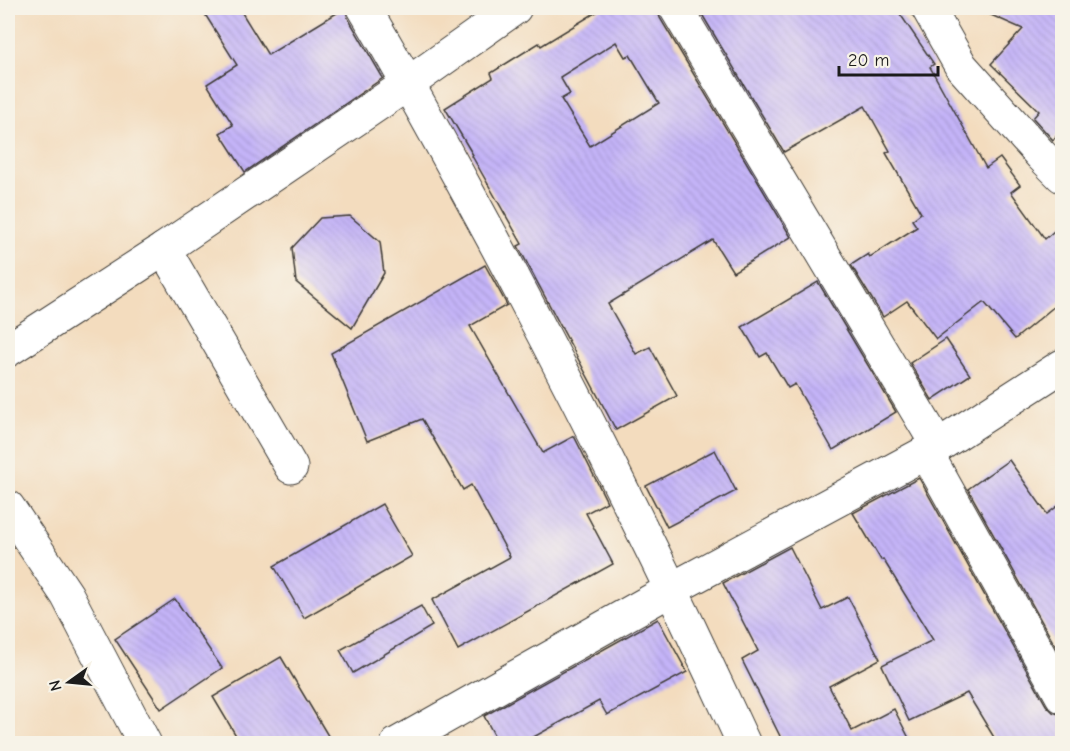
<svg xmlns="http://www.w3.org/2000/svg" width="1070" height="751" font-family="'Comic Neue',sans-serif">
	<style>
		.building { fill: url(#building-back-hatch); fill-rule: evenodd }
		.lines { fill: none; stroke-linecap: round; stroke-linejoin: round }
		.minor-casing { stroke: #3c3934; stroke-width: 35 }
		.minor { stroke: #fff; stroke-width: 33 }
	</style>
	<defs>
		<pattern id="building-back-hatch" width="6" height="6" patternUnits="userSpaceOnUse" patternTransform="scale(1.5)"><rect width="6" height="6" fill="#c4b4f8"/><path d="M-1 5l2 2M0 0l6 6M5-1l2 2" fill="none" stroke="#a89ad4"/></pattern>
	</defs>
	<rect width="100%" height="100%" fill="#f7f3e8"/>
	<filter id="ink" filterUnits="userSpaceOnUse"><feTurbulence type="fractalNoise" baseFrequency=".0167" numOctaves="2"/><feDisplacementMap in="SourceGraphic" scale="12" xChannelSelector="R" yChannelSelector="G"/><feConvolveMatrix kernelMatrix="1 2 1 2 8 2 1 2 1" color-interpolation-filters="sRGB"/></filter>
	<filter id="wash" filterUnits="userSpaceOnUse"><feTurbulence type="fractalNoise" baseFrequency=".008" numOctaves="4" result="noise"/><feDisplacementMap in="SourceGraphic" scale="24" xChannelSelector="R" yChannelSelector="G"/><feGaussianBlur stdDeviation="1.35" result="paint"/><feColorMatrix in="noise" values="0 0 0 0 0 0 0 0 0 0 0 0 0 0 0 0 0 1.4 0 .05"/><feComposite in="paint" operator="in"/></filter>
	<g filter="url(#wash)">
		<rect width="100%" height="100%" fill="#f3dcbe"/>
		<g id="blocks">
			<g class="building">
				<path d="M201,8H239L268,55L345,8L348,18L383,78L245,172L220,133L233,125L207,84L237,65Z"/>
				<path d="M603,8H657L660,18L791,237L733,272L713,240L608,304L636,354L650,347L677,396L616,430L518,246L522,244L472,156L473,155L445,108L493,78L491,73L539,43L541,46ZM616,42L625,57L630,55L659,103L590,146L561,99L570,94L560,77Z"/>
				<path d="M706,8H896L934,64L930,67L986,168L1000,158L1020,185L1011,192L1045,239L1062,224V300L1015,339L984,302L936,339L907,301L883,317L851,265L868,254L870,257L917,227L912,220L921,213L886,153L890,151L865,106L784,152L700,11Z"/>
				<path d="M975,8H1062V134L1060,132L1053,140L1033,118L1039,111L991,64L1023,29Z"/>
				<path d="M350,216L380,242L384,273L352,328L296,282L292,248L320,218Z"/>
				<path d="M485,265L507,305L470,326L543,453L574,436L607,502L586,513L613,564L458,650L432,600L510,557L471,485L463,490L422,419L367,441L331,353Z"/>
				<path d="M818,282L896,412L833,450L795,384L788,388L767,353L760,357L742,327Z"/>
				<path d="M946,339L970,375L932,400L910,363Z"/>
				<path d="M715,450L736,491L667,527L646,486Z"/>
				<path d="M1009,460L1047,514L1062,503V658L968,489Z"/>
				<path d="M919,478L1046,705L1053,712L1062,715V744H998L967,693L909,721L882,665L933,640L883,559L881,560L853,513Z"/>
				<path d="M382,504L412,556L304,618L274,566Z"/>
				<path d="M790,547L822,610L848,597L880,659L829,686L852,731L894,709L912,744H784L742,660L758,651L723,583Z"/>
				<path d="M175,599L222,668L161,709L115,639Z"/>
				<path d="M421,606L432,626L353,673L340,650Z"/>
				<path d="M658,619L687,672L607,715L599,701L521,744H499L484,716Z"/>
				<path d="M281,657L333,744H241L213,697Z"/>
			</g>
		</g>
	</g>
	<g filter="url(#ink)">
		<use href="#blocks" fill-opacity="0" stroke="#3c3934" stroke-width="1.5"/>
		<g class="lines">
			<defs>
				<g id="minor">
					<path d="M364,8C409,83 450,160 492,237C581,404 665,572 744,744"/>
					<path d="M676,8L938,446"/>
					<path d="M928,8L961,66L1041,155L1062,176"/>
					<path d="M164,249L409,83L515,8"/>
					<path d="M8,350L164,249L291,467"/>
					<path d="M926,452L1062,696"/>
					<path d="M8,507L67,595L145,744"/>
					<path d="M397,744L672,589L938,446L1062,366"/>
				</g>
			</defs>
			<use href="#minor" class="minor-casing"/>
			<use href="#minor" class="minor"/>
		</g>
	</g>
	<rect width="1070" height="751" fill="none" stroke="#f7f3e8" stroke-width="30"/>
	<g transform="translate(69 682) rotate(255)" stroke="#f7f3e8" stroke-width="4.5" paint-order="stroke">
	<path d="M0-4.5L10 22L0 15L-10 22Z" fill="#1c1c1c"/>
	<text y="-9" font-size="16" font-weight="bold" text-anchor="middle" fill="#1c1c1c">N</text>
	</g>
	<path d="M839 66v9h99v-9" fill="none" stroke="#1c1c1c" stroke-width="3"/>
	<text x="848" y="66" font-size="18" fill="#1c1c1c" stroke="#f7f3e8" stroke-width="4.5" paint-order="stroke">20 m</text>
</svg>
